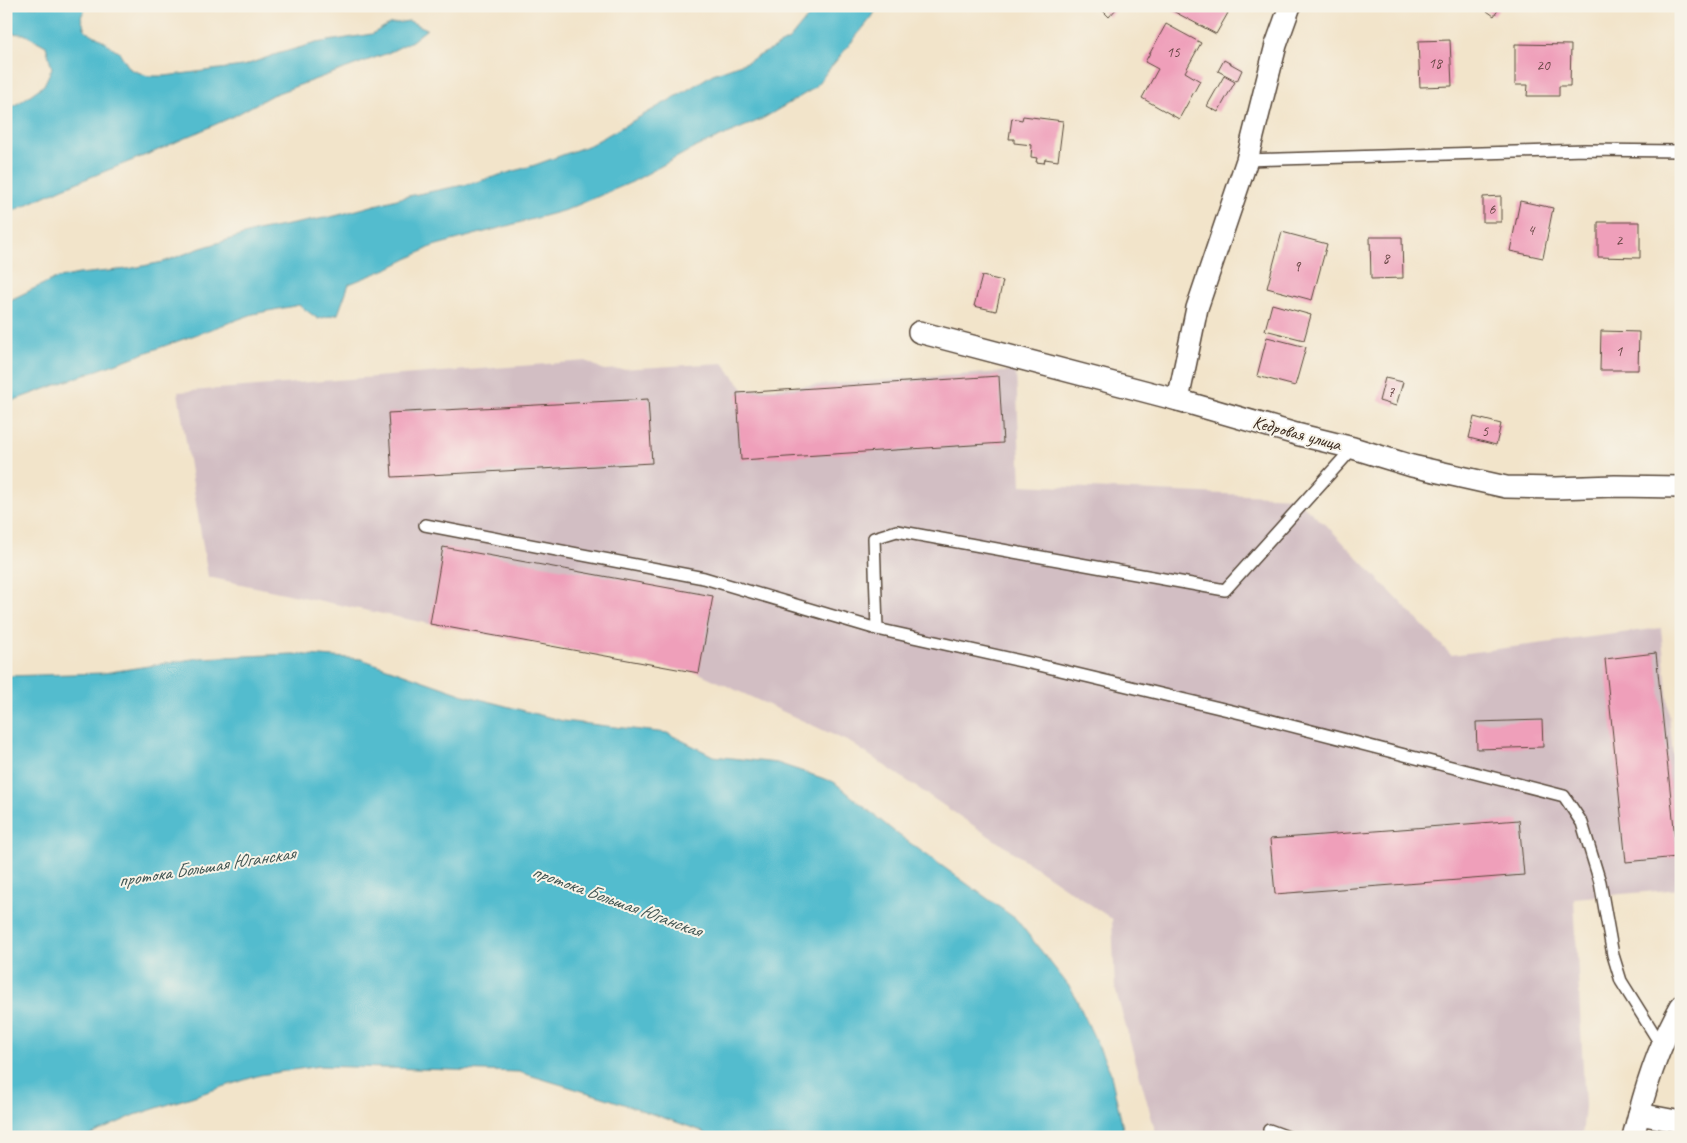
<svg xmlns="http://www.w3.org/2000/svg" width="1687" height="1143" font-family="Caveat,sans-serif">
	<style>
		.industrial { fill: #d2bec3 }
		.water { fill: #52bcce; stroke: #467376 }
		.building { fill: #ef9fba }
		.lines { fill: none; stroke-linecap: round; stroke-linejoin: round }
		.lane-casing { stroke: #564638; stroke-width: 14 }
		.street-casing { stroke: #564638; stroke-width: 24 }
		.lane { stroke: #fff; stroke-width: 11 }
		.street { stroke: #fff; stroke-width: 21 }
		.labels { text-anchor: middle; stroke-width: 4; stroke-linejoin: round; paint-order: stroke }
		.number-label { font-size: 15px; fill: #684745 }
		.street-label { font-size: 18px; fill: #3b2a1e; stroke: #f7f3e8 }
		.water-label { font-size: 19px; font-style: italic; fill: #425653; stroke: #f7f3e8 }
	</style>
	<rect width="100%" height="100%" fill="#f7f3e8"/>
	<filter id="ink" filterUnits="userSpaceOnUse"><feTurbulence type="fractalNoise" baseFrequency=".02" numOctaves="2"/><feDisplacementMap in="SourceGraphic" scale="10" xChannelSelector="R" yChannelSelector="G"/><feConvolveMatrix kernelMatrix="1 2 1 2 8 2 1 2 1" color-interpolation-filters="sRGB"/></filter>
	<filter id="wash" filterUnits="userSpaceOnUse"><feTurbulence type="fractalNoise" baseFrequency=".0096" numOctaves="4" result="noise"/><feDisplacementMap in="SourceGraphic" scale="20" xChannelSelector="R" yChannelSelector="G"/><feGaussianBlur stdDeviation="1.12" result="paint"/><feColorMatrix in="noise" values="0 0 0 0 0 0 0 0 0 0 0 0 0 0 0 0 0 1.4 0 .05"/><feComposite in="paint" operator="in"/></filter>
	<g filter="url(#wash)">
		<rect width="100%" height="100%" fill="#f2e4ca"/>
		<path class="industrial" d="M586,361L604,370L723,363L744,390L1016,371L1021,485L1294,497L1332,531L1451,655L1661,628L1681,842V889L1574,898L1585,1106L1582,1137H1157L1115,988L1112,919L851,743L699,673L430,624L208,577L178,392Z"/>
		<g class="water">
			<path d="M6,6H86L81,17L85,30L102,40L119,52L130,69L148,76H165L243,66L277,54L316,43L372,34L389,24L409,21L427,29L412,41L388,53L272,95L234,116L156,151L63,188L6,214V110L22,101L44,85L52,68L46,46L24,34L6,33Z"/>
			<path d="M817,6H878L872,17L813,89L762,119L692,149L632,182L566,210L433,246L389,268L349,284L338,314L318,319L299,305L253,314L6,403V302L54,279L79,274L128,269L163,262L201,248L257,231L335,216L408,196L469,184L535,165L590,145L684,92L713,74L747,62L789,40Z"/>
			<path d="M293,654L361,659L464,695L563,721L667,733L713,756L777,763L834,782L896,833L1016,919L1072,990L1110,1071L1125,1137H711L699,1130L609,1099L519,1072L319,1066L260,1075L135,1115L85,1137H6V676L104,673L199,658Z"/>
		</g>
		<g id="blocks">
			<g class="building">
				<path d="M1098,6H1116L1117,8L1109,17Z"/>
				<path d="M1172,6H1216L1228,13L1216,34L1171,10Z"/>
				<path d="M1480,6H1501L1494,16Z"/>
				<path d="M1166,24L1201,43L1185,72L1200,81L1179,119L1142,98L1158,69L1145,62Z"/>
				<path d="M1450,40L1452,86L1420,87L1418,41Z"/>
				<path d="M1515,44L1571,45L1570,86H1559V96H1527L1528,85H1515Z"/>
				<path d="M1224,60L1242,70L1237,81L1218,71Z"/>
				<path d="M1224,76L1235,82L1218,112L1207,106Z"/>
				<path d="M1023,116L1063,121L1058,161L1045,159L1044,163L1036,162L1037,158L1031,157L1032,145L1014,143V139H1009L1012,118L1022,120Z"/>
				<path d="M1501,196V222H1483V197Z"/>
				<path d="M1520,201L1553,208L1543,258L1510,251Z"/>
				<path d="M1598,222H1640V258L1598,257Z"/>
				<path d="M1282,232L1327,244L1312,300L1267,288Z"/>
				<path d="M1370,237H1402L1403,278L1371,279Z"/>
				<path d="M982,276L1003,281L996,311L974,306Z"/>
				<path d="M1272,304L1311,315L1304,340L1265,330Z"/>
				<path d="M1601,331L1639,332L1638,370H1600Z"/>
				<path d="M1267,337L1306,347L1295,386L1257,376Z"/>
				<path d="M999,376L1003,443L741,460L737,393Z"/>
				<path d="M1385,378L1403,382L1396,406L1379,401Z"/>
				<path d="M648,399L652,463L392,477L388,413Z"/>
				<path d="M1474,417L1501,424L1496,445L1469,438Z"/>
				<path d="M443,547L713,596L699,673L430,624Z"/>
				<path d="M1656,653L1677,857L1626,862L1605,659Z"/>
				<path d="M1542,720L1543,747L1477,749L1476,722Z"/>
				<path d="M1519,820L1524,875L1275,894L1270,839Z"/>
			</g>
		</g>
	</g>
	<g filter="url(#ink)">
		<use href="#blocks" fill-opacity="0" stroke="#564638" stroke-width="1"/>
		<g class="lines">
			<defs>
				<g id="lane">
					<path d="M1247,160L1585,150L1681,151"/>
					<path d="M1353,448L1225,590L897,531L874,538L877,629L1039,665L1253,716L1564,796L1582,823L1600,882L1613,955L1621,981L1661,1045"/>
					<path d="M425,525L704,578L877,629"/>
					<path d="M1269,1130L1288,1137"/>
				</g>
				<g id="street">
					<path d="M919,332L1178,400L1296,434L1353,448L1412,466L1506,487L1556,488L1615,486L1681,487"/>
					<path d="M1178,400L1197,308L1247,160L1276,45L1290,6"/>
					<path d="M1639,1114L1681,1122"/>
					<path d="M1633,1137C1645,1089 1657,1049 1681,1006"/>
				</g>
			</defs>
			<use href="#lane" class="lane-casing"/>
			<use href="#street" class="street-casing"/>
			<use href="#lane" class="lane"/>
			<use href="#street" class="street"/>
		</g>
	</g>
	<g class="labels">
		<g class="number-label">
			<text x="1173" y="57">15</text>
			<text x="1435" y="68">18</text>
			<text x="1543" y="70">20</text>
			<text x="1492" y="214">6</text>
			<text x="1531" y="235">4</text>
			<text x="1619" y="245">2</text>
			<text x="1386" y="263">8</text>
			<text x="1297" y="271">9</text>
			<text x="1619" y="356">1</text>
			<text x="1391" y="397">7</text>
			<text x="1485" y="436">5</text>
		</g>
		<g class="street-label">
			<text transform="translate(1297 433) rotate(15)" y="6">Кедровая улица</text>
		</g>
		<g class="water-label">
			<text transform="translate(206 866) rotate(-9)" y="7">протока Большая Юганская</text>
			<text transform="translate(617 900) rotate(20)" y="7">протока Большая Юганская</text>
		</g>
	</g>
	<rect width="1687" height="1143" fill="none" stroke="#f7f3e8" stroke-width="25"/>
</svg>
